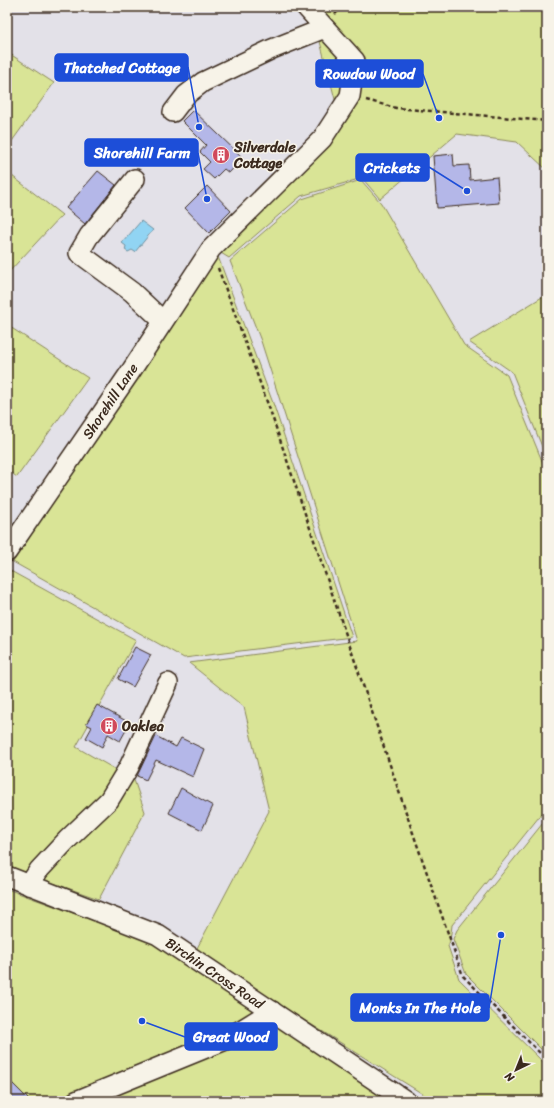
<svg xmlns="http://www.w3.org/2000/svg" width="554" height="1108" font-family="Sriracha,sans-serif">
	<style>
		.green { fill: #d9e496; stroke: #8a875a }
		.water { fill: #91d4f3; stroke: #6f909e }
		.building { fill: #b4b7e8; stroke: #3b2a1e }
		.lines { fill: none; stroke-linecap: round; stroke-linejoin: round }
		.minor-casing { stroke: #3b2a1e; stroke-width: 22 }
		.path { stroke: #3b2a1e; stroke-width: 2.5; stroke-dasharray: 4 3; stroke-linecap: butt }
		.minor { stroke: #f7f3e8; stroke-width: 19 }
		.labels { text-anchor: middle; stroke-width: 3; stroke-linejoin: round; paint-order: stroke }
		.poi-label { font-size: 14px; font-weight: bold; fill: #3b2a1e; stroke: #f7f3e8; text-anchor: start }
		.street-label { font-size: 14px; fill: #3b2a1e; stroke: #f7f3e8 }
		.leader { fill: none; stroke: #1d4ed8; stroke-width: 1.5 }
		.callout-dot { fill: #1d4ed8; stroke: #f7f3e8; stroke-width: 1.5 }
		.callout { fill: #1d4ed8; stroke: #1d4ed8; stroke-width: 1.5 }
		.callout-label { font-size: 15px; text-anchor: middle; font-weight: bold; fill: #fff }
	</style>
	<rect width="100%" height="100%" fill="#e3e1e8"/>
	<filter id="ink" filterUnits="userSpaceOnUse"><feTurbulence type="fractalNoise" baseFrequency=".025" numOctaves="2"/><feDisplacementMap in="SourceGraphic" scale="8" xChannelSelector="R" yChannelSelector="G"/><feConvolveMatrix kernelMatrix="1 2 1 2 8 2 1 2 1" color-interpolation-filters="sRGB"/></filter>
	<g filter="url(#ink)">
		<g class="green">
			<path d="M311,7H329L333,12L338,7H547V170L517,142L457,134L380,199L362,178L301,196L229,258L216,250L278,195L336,103Z"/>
			<path d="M7,52L54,83L7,148Z"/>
			<path d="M7,172L62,215L7,274Z"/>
			<path d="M361,180L381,203L464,345L507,375L547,473V807L452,925L450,941L448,946L459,979L547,1066V1101H434L195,952L269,811L244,707L189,663L357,641L261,341L230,261L302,199Z"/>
			<path d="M217,254L273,403L352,637L184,658L13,562Z"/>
			<path d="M547,294V459L512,372L469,342Z"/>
			<path d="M7,325L88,378L17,477L7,470Z"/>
			<path d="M7,569L136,640L76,747L134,780L145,812L99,899L27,874L7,865Z"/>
			<path d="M547,818V1055L466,974L453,939L457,930Z"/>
			<path d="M7,889L147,940L405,1101H7Z"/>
		</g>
		<path class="water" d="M141,221L153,230L135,252L132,250L128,252L125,250L126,246L122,243Z"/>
		<g class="building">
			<path d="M193,110L243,158L229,173L224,169L214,179L203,169L210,162L200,152L206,145L182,121Z"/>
			<path d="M453,154L454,166L469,165L470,180L497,177L499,203L437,208L433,156Z"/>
			<path d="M98,171L116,185L85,224L66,208Z"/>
			<path d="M207,186L231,211L209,233L185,208Z"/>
			<path d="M135,647L151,655L133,687L118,679Z"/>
			<path d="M97,705L130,723L120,741L108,734L102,747L86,738L92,727L86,724Z"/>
			<path d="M156,736L176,747L181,738L204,749L193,777L156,760L146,780L137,776Z"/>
			<path d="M181,788L213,806L202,830L169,813Z"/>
			<path d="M7,1078L30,1101H7Z"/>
		</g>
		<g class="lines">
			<defs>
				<g id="minor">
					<path d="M173,112L186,95L203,82L272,49L325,28"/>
					<path d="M135,179L89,236L79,253L132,292L163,321"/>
					<path d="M7,552L129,374L211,249L322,139L350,96L355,61L306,7"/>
					<path d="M7,876L158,935L406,1101"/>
					<path d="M29,885L39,870L67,840L109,800L129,767L168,683"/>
					<path d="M76,1101L223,1041L272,1011"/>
				</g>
			</defs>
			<use href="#minor" class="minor-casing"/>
			<g class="path">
				<path d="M335,14L342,7"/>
				<path d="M366,100L396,108L547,121"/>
				<path d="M218,268L270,410L413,833L463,976L547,1060"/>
			</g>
			<use href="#minor" class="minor"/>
		</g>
	</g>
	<defs>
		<symbol id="building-disc" viewBox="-11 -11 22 22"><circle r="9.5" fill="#d1495b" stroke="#f7f3e8"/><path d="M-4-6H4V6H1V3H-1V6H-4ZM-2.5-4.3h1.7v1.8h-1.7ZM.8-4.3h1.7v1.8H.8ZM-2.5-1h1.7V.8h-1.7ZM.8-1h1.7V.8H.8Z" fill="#fff"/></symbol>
	</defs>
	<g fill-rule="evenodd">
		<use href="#building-disc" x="211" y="145" width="20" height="20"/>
		<use href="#building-disc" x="99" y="716" width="20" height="20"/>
	</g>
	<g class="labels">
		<g class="poi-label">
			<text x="234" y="152">Silverdale<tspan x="234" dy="16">Cottage</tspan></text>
			<text x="122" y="731">Oaklea</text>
		</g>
		<g class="street-label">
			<text transform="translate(110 401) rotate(-56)" y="5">Shorehill Lane</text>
			<text transform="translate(215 973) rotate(34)" y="5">Birchin Cross Road</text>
		</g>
	</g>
	<path class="leader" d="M199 127L188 67M439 118L423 74M207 199L198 153M467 191L429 167M501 935L489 1008M142 1021L185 1037"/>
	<g class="callout-dot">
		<circle cx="199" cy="127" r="4"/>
		<circle cx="439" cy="118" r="4"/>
		<circle cx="207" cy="199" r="4"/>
		<circle cx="467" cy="191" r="4"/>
		<circle cx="501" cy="935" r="4"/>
		<circle cx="142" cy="1021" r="4"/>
	</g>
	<g class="callout">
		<rect x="55" y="54" width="133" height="27" rx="4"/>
		<rect x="316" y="60" width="107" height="27" rx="4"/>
		<rect x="85" y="139" width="113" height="27" rx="4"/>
		<rect x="356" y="154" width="73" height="27" rx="4"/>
		<rect x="351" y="994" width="138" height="27" rx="4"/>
		<rect x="185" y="1023" width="92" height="27" rx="4"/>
	</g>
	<g class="callout-label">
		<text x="122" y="73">Thatched Cottage</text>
		<text x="369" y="79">Rowdow Wood</text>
		<text x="142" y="158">Shorehill Farm</text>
		<text x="392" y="173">Crickets</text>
		<text x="420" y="1013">Monks In The Hole</text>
		<text x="231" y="1042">Great Wood</text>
	</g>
	<rect width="554" height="1108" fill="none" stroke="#f7f3e8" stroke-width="24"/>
	<rect x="12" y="12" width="530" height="1084" fill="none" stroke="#3b2a1e" stroke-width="1.5" filter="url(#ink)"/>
	<g transform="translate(516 1070) rotate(223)" stroke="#f7f3e8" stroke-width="3" paint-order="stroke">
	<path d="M0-3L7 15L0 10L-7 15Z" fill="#3b2a1e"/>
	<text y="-6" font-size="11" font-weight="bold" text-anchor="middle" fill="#3b2a1e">N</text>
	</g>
</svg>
